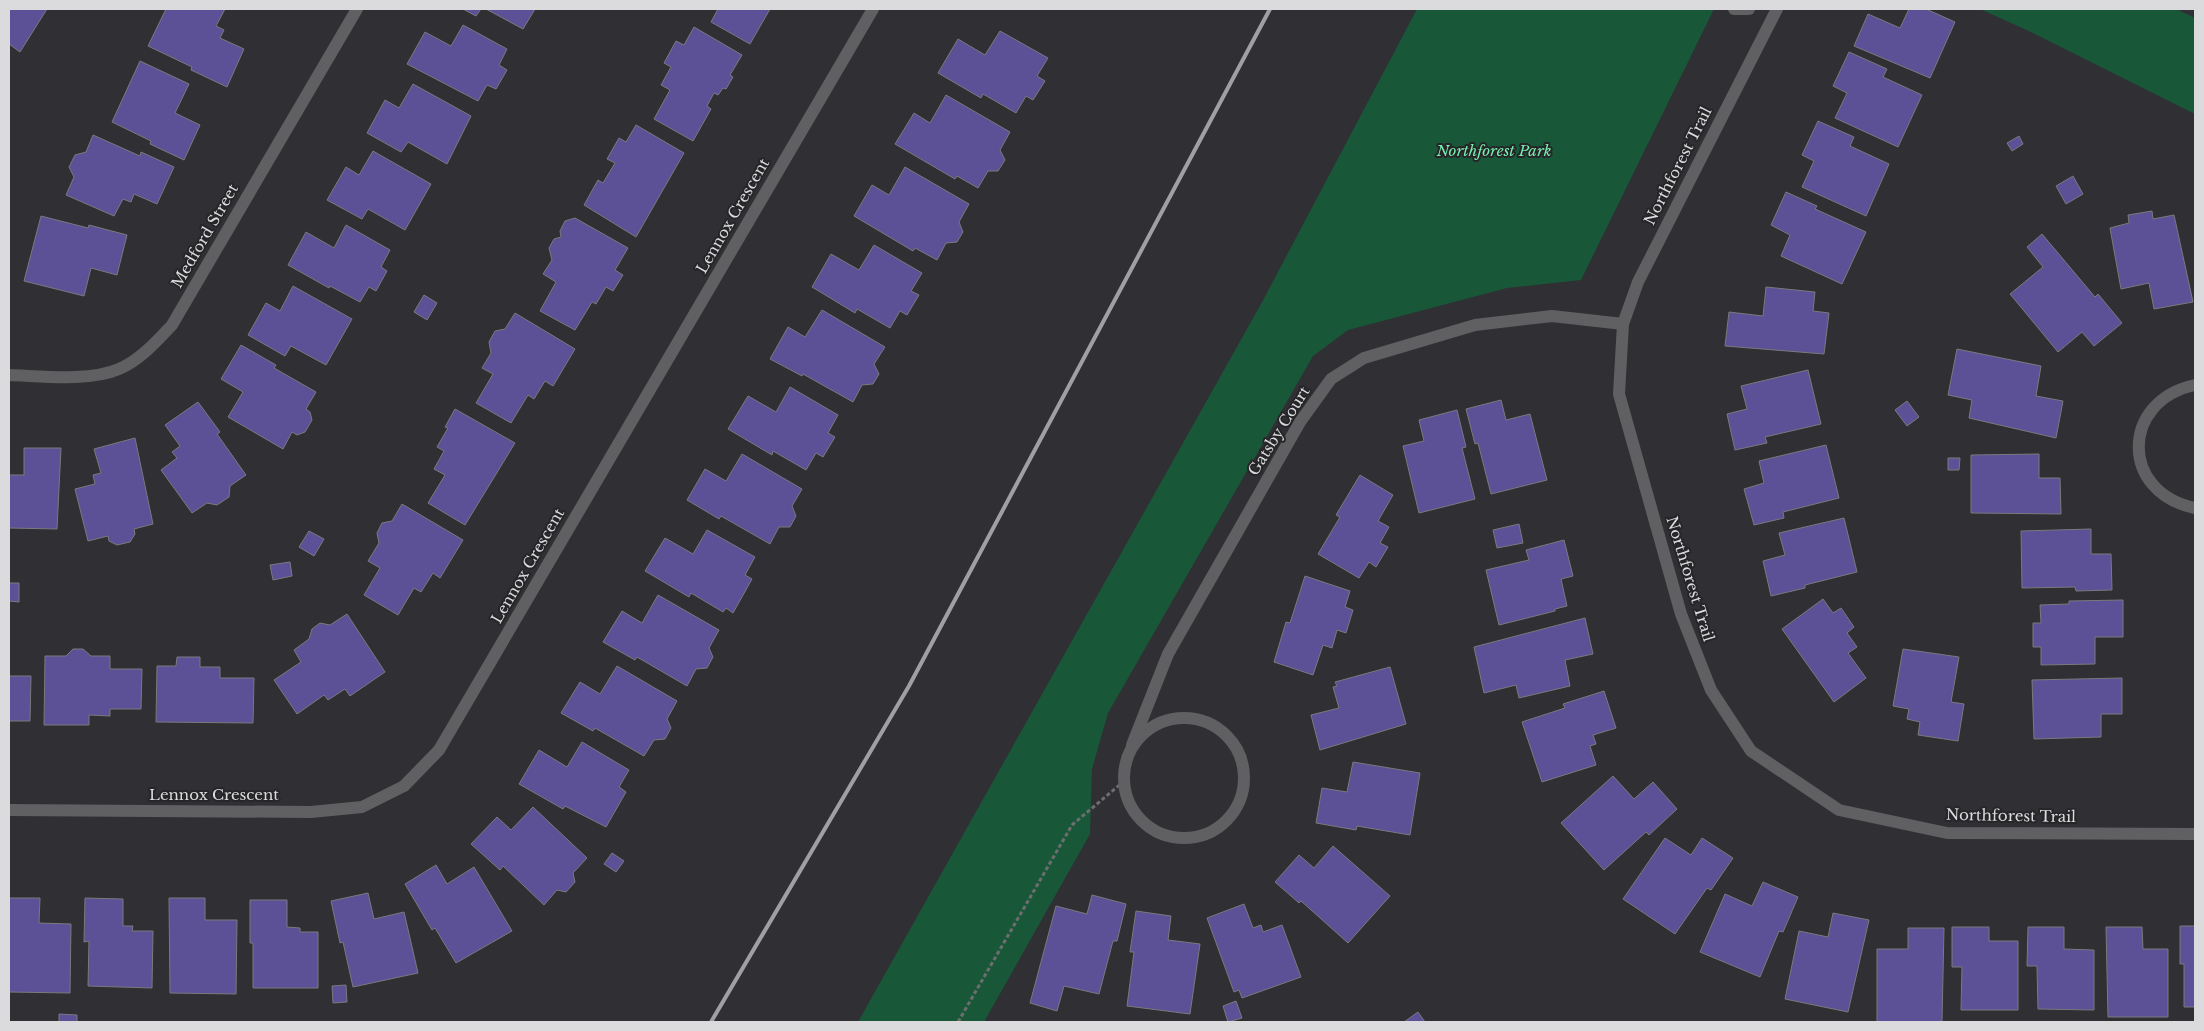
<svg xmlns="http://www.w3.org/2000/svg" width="2204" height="1031" font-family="'Libre Baskerville',serif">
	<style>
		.green { fill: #185839 }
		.building { fill: #5c5096; stroke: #7a7a7e }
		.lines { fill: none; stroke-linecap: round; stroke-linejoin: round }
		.path { stroke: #6e6e71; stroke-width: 3; stroke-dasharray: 4 2.5; stroke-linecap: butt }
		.street { stroke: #606062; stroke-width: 12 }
		.rail { stroke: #a0a0a3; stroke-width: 4 }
		.labels { text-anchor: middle; stroke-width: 4; stroke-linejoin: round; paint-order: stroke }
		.park-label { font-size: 15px; font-style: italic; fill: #78edae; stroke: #262629 }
		.street-label { font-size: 15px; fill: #dbdbde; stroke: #262629 }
	</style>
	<rect width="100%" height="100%" fill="#302f33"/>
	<g class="green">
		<path d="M1417,9H1714L1581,280L1507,288L1348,330L1313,356L1108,713L1092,769L1090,834L984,1022H858L1261,304Z"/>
		<path d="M1980,9H2176L2195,18V114L2031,32Z"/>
	</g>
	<g class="building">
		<path d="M9,9H47L20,52L9,44Z"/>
		<path d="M166,9H225L216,26L224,30L220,38L244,49L227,87L191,70L192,67L148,46Z"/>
		<path d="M463,9H481L476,16Z"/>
		<path d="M486,9H535L523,29Z"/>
		<path d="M718,9H770L750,44L711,22Z"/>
		<path d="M1909,9H1926L1955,22L1930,78L1854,46L1868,14L1900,28Z"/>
		<path d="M463,25L507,49L499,65L507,70L496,89L487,85L478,101L407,64L425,32L451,46Z"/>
		<path d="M694,27L742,55L730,75L733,77L726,89L723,88L718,95L714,93L707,106L711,109L693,141L654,119L670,90L661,85L671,67L664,63L676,41L684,45Z"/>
		<path d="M1000,31L1048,58L1037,76L1045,81L1033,100L1026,96L1016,113L983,94L981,98L938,73L958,39L985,55Z"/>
		<path d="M1849,52L1887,69L1883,77L1922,95L1898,147L1835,118L1847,93L1833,86Z"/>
		<path d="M140,61L189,84L175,113L200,125L184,160L150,144L151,141L112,122Z"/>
		<path d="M413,84L471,116L447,164L408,142L401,152L367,133L385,100L399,108Z"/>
		<path d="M946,95L1010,132L1000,150L1005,160L998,171H988L978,188L957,176L955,179L895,144L914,113L930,123Z"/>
		<path d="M1818,121L1854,137L1850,146L1889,164L1866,216L1802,187L1814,161L1802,155Z"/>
		<path d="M636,125L684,153L636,237L584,205L598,180L603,183L615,163L607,159L619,138L626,142Z"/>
		<path d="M93,135L140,156L141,152L174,167L157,204L134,194L131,202L123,199L114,216L66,195L74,177L69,167L75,155L86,152Z"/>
		<path d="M2019,136L2023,144L2012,151L2007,143Z"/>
		<path d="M373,151L431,184L405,230L368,209L362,219L327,200L346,167L359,175Z"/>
		<path d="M905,167L969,204L959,222L963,232L957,242L946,243L937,260L915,248L913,251L854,216L872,185L889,195Z"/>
		<path d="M2073,176L2083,194L2066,204L2056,186Z"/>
		<path d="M1786,192L1817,206L1815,209L1866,232L1842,284L1781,256L1790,235L1771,225Z"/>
		<path d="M2152,211L2153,219L2174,215L2193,302L2154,309L2149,283L2121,289L2110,228L2129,223L2128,215Z"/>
		<path d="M41,216L88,228L89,225L127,235L117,275L91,268L84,296L24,281Z"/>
		<path d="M575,218L628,248L615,270L623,275L613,291L606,287L596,304L592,302L575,330L540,311L556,282L543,274L552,260L549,248L554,239L561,237L560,231L565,221Z"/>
		<path d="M346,225L390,250L381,267L387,271L376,291L369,287L360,302L330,286L329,288L288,265L306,232L334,248Z"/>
		<path d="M2042,234L2095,297L2098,294L2122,323L2094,346L2082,332L2058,352L2010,294L2043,267L2027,247Z"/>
		<path d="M874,245L922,273L911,291L919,295L907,315L900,311L890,328L857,309L855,313L812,287L831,254L859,270Z"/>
		<path d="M293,286L352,319L326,365L291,346L285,356L248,335L266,303L280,311Z"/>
		<path d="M1766,287L1815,292L1813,311L1829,313L1824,354L1725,346L1729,312L1763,316Z"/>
		<path d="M424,295L437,303L427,320L414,312Z"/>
		<path d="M822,310L885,347L874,364L879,374L873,384L862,385L853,402L803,374L802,376L770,359L788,327L805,337Z"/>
		<path d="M515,313L575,349L553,386L545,381L534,399L528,395L511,423L476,403L493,374L482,368L491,353L489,342L495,331L505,329Z"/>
		<path d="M241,345L276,365L274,368L316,392L306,409L310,412L312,420L305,432L297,435L292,432L283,449L228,417L243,392L221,379Z"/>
		<path d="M1957,349L2041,366L2036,396L2063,401L2056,438L1969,418L1972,400L1948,395Z"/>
		<path d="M1808,370L1821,424L1765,437L1767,443L1735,450L1727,414L1747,409L1741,386Z"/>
		<path d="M790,387L838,415L828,433L835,437L823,457L816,453L806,470L773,451L772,455L728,429L748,396L776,412Z"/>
		<path d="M1501,400L1506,420L1530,414L1547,480L1491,494L1478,443L1475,444L1466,409Z"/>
		<path d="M1907,401L1919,417L1907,426L1895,410Z"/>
		<path d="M198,402L220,432L217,434L246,475L230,486L229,497L217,505L207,503L192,513L161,470L177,458L172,452L180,446L165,425Z"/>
		<path d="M455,409L515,443L465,525L428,503L445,475L434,469L444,451L437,447L448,428L445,427Z"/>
		<path d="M1457,410L1466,447L1462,448L1475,499L1419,513L1403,446L1424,441L1419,420Z"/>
		<path d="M135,438L153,524L134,529L135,534L130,542L117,545L109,541L108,536L88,541L75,489L95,484L93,475L101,473L94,449Z"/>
		<path d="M1826,445L1839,498L1783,512L1784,518L1754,525L1744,489L1764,483L1759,461Z"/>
		<path d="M24,448H61L57,529L9,528V475H24Z"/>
		<path d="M742,454L802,489L792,506L796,516L790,527H779L770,544L721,516L719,519L687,500L705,469L726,481Z"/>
		<path d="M2039,454V478H2060L2061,514L1971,513V455Z"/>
		<path d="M1948,458H1960L1959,470H1948Z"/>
		<path d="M1360,475L1393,495L1378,521L1389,527L1380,543L1388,547L1376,567L1369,562L1359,578L1318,554L1340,517L1336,515Z"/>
		<path d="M402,504L463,540L440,578L433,573L421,592L414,588L398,615L364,595L380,568L368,561L379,543L377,533L382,523L392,521Z"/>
		<path d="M1844,518L1857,572L1805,585V588L1771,596L1763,561L1785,555L1779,533Z"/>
		<path d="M1519,524L1523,543L1497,548L1493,530Z"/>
		<path d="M2091,529V554H2111L2112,590L2076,591L2075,587L2022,588L2021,531Z"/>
		<path d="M707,530L755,557L745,575L752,579L733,613L726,608L723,612L691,593L689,597L645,571L665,538L693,554Z"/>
		<path d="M309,531L324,539L314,556L299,547Z"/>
		<path d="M1564,540L1573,576L1561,579L1567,606L1555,609V611L1499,625L1486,570L1529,560L1526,550Z"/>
		<path d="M290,562L292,576L273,580L270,565Z"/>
		<path d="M1305,576L1350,591L1345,607L1353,610L1346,633L1337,630L1332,648L1323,645L1313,675L1274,662L1286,622L1290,623Z"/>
		<path d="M9,583H19V602L9,601Z"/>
		<path d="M658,595L719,630L709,648L713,657L707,668L696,669L687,686L637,657L635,660L603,642L622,611L642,623Z"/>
		<path d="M1823,599L1833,613L1841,608L1854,627L1847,633L1857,647L1848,653L1866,678L1834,702L1782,629Z"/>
		<path d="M2123,600V637H2095V664L2041,665V647H2033V623H2041L2040,605L2069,604V601Z"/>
		<path d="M347,614L385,672L350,696L345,689L328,700L324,695L297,714L274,680L301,662L294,650L309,639L312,629L320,623L330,625Z"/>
		<path d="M1585,618L1593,654L1565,660L1570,686L1519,698L1516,685L1484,693L1474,647Z"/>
		<path d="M73,649H83L91,656H110V669H142L141,709H110V716L89,715V725H44L45,656H66Z"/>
		<path d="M1903,649L1959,657L1951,702L1964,704L1958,741L1918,735L1920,722L1907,719L1909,709L1893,706Z"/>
		<path d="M177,657H200V667H220V678H254L253,723L156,722L157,666H176Z"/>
		<path d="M617,666L677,701L667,719L671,728L665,739L654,740L644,756L595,728L593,731L561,713L580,682L600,694Z"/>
		<path d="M1390,667L1406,724L1320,750L1311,715L1339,708L1333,687L1337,686L1335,682Z"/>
		<path d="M9,676H31L30,721H9Z"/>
		<path d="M2122,678V714H2101V737L2034,739L2032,680Z"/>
		<path d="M1604,691L1616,728L1593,735L1596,744L1590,746L1596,765L1542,782L1522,722L1565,708L1563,704Z"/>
		<path d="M582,742L629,770L619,787L626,792L606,827L565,806L563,809L519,784L539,750L567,767Z"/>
		<path d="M1353,762L1420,773L1410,835L1357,826L1356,830L1316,823L1322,788L1347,792Z"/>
		<path d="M1613,776L1634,799L1653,782L1677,809L1649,835L1646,832L1604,870L1561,823Z"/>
		<path d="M533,807L587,858L573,873L575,882L566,892L557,890L544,905L503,866L500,870L471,844L497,817L511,830Z"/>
		<path d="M1665,838L1691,855L1702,838L1733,858L1711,890L1707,888L1675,934L1623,899Z"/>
		<path d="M1333,846L1390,896L1348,943L1301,901L1299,903L1275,882L1299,855L1314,868Z"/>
		<path d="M612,853L624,861L616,872L604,864Z"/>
		<path d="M436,865L447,884L474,867L512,931L456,963L435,928L432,930L405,884Z"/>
		<path d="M1763,882L1798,897L1783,932L1779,931L1760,977L1700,952L1725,894L1752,906Z"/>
		<path d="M368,893L374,919L404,912L418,973L353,987L343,942L340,943L331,901Z"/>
		<path d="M1092,895L1126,904L1117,941H1113L1099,994L1064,986L1057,1011L1030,1003L1056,906L1087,914Z"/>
		<path d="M9,898H40L39,923L71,924L70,993L9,992Z"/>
		<path d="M85,898L123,899V926H133L132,931H153L152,988L88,986L89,941L84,942Z"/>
		<path d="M169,898H205V920H237L236,994L170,993Z"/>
		<path d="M250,900H287V927L300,928V932H318V988H253V943H250Z"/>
		<path d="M1244,904L1253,928L1261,925L1263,932L1282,925L1301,977L1242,998L1239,990L1234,992L1207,918Z"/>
		<path d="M1136,911L1171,916L1168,940L1200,944L1190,1014L1127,1006L1134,952H1130Z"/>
		<path d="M1833,913L1869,920L1848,1012L1785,999L1799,931L1828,937Z"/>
		<path d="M2180,926H2195V1007H2184V964H2180Z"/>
		<path d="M1952,927H1989V941H2018V1010H1961L1962,967H1952Z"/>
		<path d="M2028,927H2064V949L2094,950V1010L2038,1009L2037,966H2027Z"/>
		<path d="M2106,927H2142L2143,949H2168V1017H2108Z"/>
		<path d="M1908,928H1944L1942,1022H1877V949H1908Z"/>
		<path d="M346,985L347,1002L333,1003L332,986Z"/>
		<path d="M1236,1001L1242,1018L1228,1022L1223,1006Z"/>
		<path d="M1418,1012L1425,1022H1404Z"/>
		<path d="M59,1014L77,1015V1022H59Z"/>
	</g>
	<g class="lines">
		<path class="path" d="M958,1022L1072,825L1123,782"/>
		<g class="street">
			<path d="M1734,9H1749"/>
			<path d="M1777,9L1638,282L1623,324L1619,394L1681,614L1711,690L1751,751L1839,810L1947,833L2195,834"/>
			<path d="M9,375C41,376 89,382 119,369C140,360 157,341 172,325L357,9"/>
			<path d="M2195,385C2120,401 2120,493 2195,508"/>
			<circle cx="1184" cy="778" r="60"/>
			<path d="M1132,745L1168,654L1300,422L1331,379L1364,358L1475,325L1552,316L1623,324"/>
			<path d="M9,810L311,812L362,807L404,786L439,750L873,9"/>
		</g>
		<path class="rail" d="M711,1022L909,686L1270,9"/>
	</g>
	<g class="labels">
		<g class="park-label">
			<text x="1494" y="156">Northforest Park</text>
		</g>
		<g class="street-label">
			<text transform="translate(1678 166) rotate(-63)" y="5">Northforest Trail</text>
			<text transform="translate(733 216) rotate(-60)" y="5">Lennox Crescent</text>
			<text transform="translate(205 236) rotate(-60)" y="5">Medford Street</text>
			<text transform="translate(1279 431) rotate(-58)" y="5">Gatsby Court</text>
			<text transform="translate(528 566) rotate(-60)" y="5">Lennox Crescent</text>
			<text transform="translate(1690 579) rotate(73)" y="5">Northforest Trail</text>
			<text x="214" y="800">Lennox Crescent</text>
			<text transform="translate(2011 816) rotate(1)" y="5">Northforest Trail</text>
		</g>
	</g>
	<rect width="2204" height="1031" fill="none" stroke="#dbdbde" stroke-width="20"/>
</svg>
